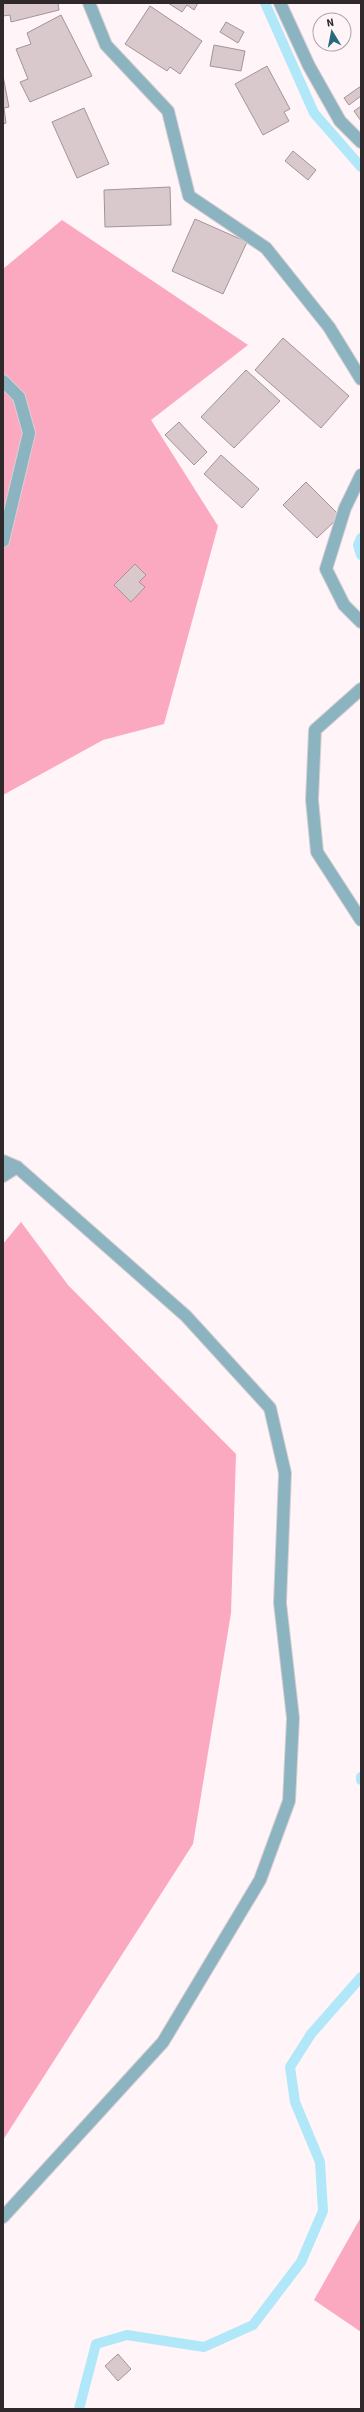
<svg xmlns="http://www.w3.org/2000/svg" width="364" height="2412" font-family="'Source Sans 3',sans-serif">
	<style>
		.forest { fill: #fba8c1 }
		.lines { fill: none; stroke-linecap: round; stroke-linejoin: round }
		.stream { stroke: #b0e8f9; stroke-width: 10 }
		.building { fill: #d9c9cd; stroke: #a49498 }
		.street-casing { stroke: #dacfd2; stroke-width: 14 }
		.street { stroke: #8cb4c0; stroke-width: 12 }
	</style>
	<rect width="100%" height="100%" fill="#fff4f7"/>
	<g class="forest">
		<path d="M62,220L248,345L151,420L218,526L164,724L103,740L3,795V269Z"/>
		<path d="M21,1222L68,1285L236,1454L231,1613L193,1844L3,2140V1244Z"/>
		<path d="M361,2217V2332L314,2300Z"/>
	</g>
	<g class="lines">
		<g class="stream">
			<path d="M265,3L314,113L361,167"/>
			<path d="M361,538L358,545L361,555"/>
			<path d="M361,1777V1780"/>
			<path d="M79,2409L96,2344L127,2335L204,2347L253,2325L301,2262L323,2211L320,2162L295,2102L290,2067L311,2034L361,1977"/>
		</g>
	</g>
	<g class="building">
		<path d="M3,3H58L59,10L11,22L10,15L3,16Z"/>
		<path d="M168,3H198L194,10L187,5L182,12Z"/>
		<path d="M150,6L202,41L180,74L170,67L167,71L125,44Z"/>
		<path d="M61,15L92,76L30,102L20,82L28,79L16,49L31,44L27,33Z"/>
		<path d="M226,22L244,32L238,43L220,32Z"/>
		<path d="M214,45L245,51L241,71L210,66Z"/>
		<path d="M267,66L290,109L284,112L289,121L263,135L235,84Z"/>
		<path d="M3,76L9,107L4,108L6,123L3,124Z"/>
		<path d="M361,86V96L349,105L344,98Z"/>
		<path d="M361,106V121L354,111Z"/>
		<path d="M84,108L109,164L77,178L52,122Z"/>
		<path d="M293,151L316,170L308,180L285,161Z"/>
		<path d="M170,187L171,225L105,227L104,190Z"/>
		<path d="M195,219L247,242L223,294L172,271Z"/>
		<path d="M283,338L349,396L321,428L255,370Z"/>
		<path d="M246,370L280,401L234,448L201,417Z"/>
		<path d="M179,422L207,452L194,465L165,435Z"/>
		<path d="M221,455L259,489L242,508L204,474Z"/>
		<path d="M306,482L340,516L317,538L283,505Z"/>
		<path d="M135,564L146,575L139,582L145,587L131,602L114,585Z"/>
		<path d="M118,2354L131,2369L118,2381L105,2366Z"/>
	</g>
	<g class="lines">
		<defs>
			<g id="street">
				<path d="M89,3L106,45L168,111L189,196L266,248L329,327L361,379"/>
				<path d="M280,3L309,66L340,121L361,142"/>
				<path d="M3,381L19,397L29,433L3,541"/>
				<path d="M361,475L345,508L326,569L344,605L361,622"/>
				<path d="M361,689L315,730L312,800L317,852L361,920"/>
				<path d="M3,1161L17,1167L186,1316L270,1408L285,1473L280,1603L293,1718L289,1801L260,1880L163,2042L3,2217"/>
				<path d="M3,1176L17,1167"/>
			</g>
		</defs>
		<use href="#street" class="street-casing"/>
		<use href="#street" class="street"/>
	</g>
	<rect width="364" height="2412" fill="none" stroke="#30292b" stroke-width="8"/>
	<g transform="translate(332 32) rotate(350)"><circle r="19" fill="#fff4f7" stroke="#aca3a5"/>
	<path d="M0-3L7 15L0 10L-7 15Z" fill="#276a7c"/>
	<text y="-6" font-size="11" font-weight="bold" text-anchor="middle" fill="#30292b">N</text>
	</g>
</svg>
